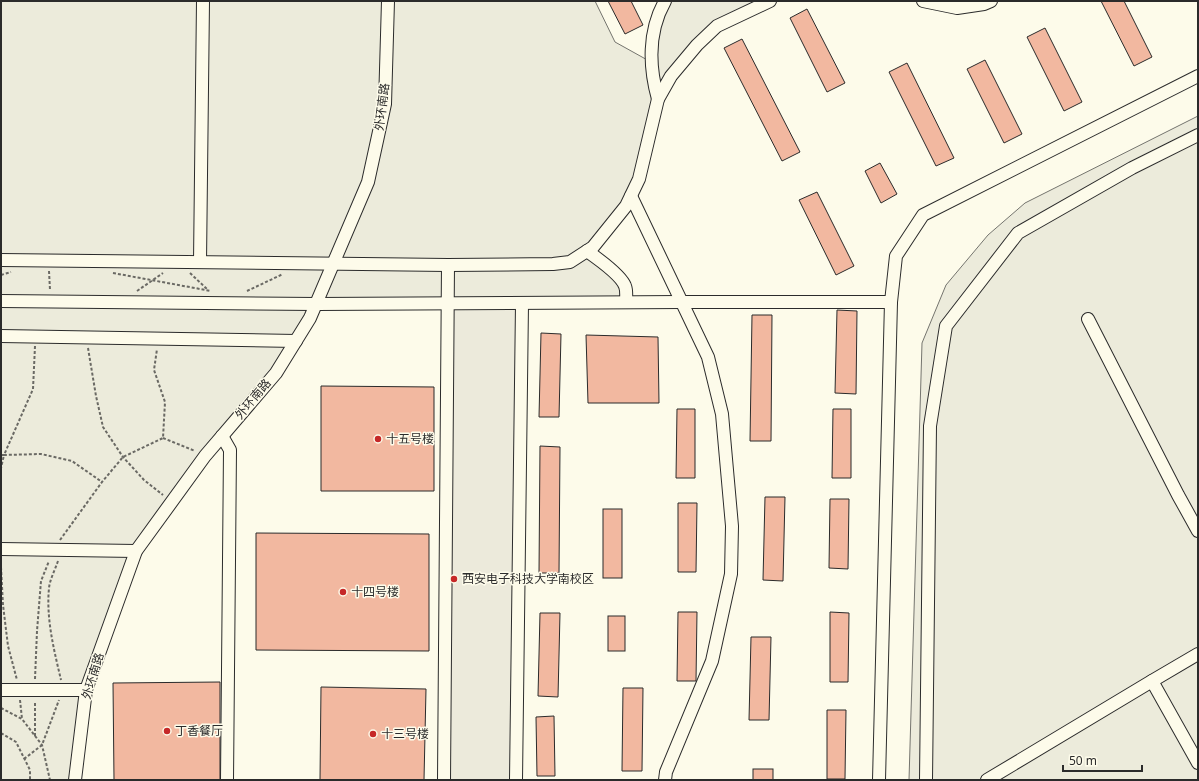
<svg xmlns="http://www.w3.org/2000/svg" width="1199" height="781" font-family="'Noto Sans','Noto Sans SC',sans-serif">
	<style>
		.green { fill: #ecebdb; stroke: #74746e }
		.parking { fill: #eceadb; stroke: #74746e }
		.building { fill: #f2b8a0; stroke: #2b2b2b }
		.lines { fill: none; stroke-linecap: round; stroke-linejoin: round }
		.minor-casing { stroke: #2b2b2b; stroke-width: 14 }
		.path { stroke: #6a6964; stroke-width: 2; stroke-dasharray: 3 2; stroke-linecap: butt }
		.minor { stroke: #fdfbea; stroke-width: 12 }
		.poi-dot { fill: #c62828; stroke: #fdfbea; stroke-width: 1.5 }
		.labels { text-anchor: middle; stroke-width: 3; stroke-linejoin: round; paint-order: stroke }
		.street-label { font-size: 12px; fill: #2b2b2b; stroke: #fdfbea }
		.poi-label { font-size: 12px; fill: #2b2b2b; stroke: #fdfbea; text-anchor: start }
	</style>
	<rect width="100%" height="100%" fill="#fdfbea"/>
	<g class="green">
		<path d="M1,1H595L615,42L651,62L665,1H770L697,45L658,99L639,179L593,247L617,276L626,302L316,304L296,341L136,551L86,690L75,780H1Z"/>
		<path d="M1198,116V780H909L922,343L946,285L988,235L1025,203Z"/>
	</g>
	<path class="parking" d="M447,303L522,304L516,780H444Z"/>
	<g class="building">
		<path d="M608,1H631L643,25L625,34Z"/>
		<path d="M1101,1H1124L1152,57L1134,66Z"/>
		<path d="M807,9L845,83L827,92L790,18Z"/>
		<path d="M1045,28L1082,102L1064,111L1027,37Z"/>
		<path d="M742,39L800,152L782,161L724,48Z"/>
		<path d="M985,60L1022,134L1004,143L967,69Z"/>
		<path d="M907,63L954,158L936,166L889,72Z"/>
		<path d="M880,163L897,194L881,203L865,171Z"/>
		<path d="M817,192L854,266L836,275L799,200Z"/>
		<path d="M837,310L857,311L856,394L835,393Z"/>
		<path d="M752,315H772L771,441H750Z"/>
		<path d="M541,333L561,334L559,417H539Z"/>
		<path d="M586,335L658,337L659,403H588Z"/>
		<path d="M321,386L434,387V491H321Z"/>
		<path d="M677,409H695V478H676Z"/>
		<path d="M833,409H851V478H832Z"/>
		<path d="M540,446L560,447L559,573H539Z"/>
		<path d="M765,497H785L783,581L763,580Z"/>
		<path d="M830,499H849L848,569L829,568Z"/>
		<path d="M678,503H697L696,572H678Z"/>
		<rect x="603" y="509" width="19" height="69"/>
		<path d="M256,533L429,534V651L256,650Z"/>
		<path d="M678,612H697L696,681H677Z"/>
		<path d="M830,612L849,613L848,682H830Z"/>
		<path d="M540,613H560L558,697L538,696Z"/>
		<rect x="608" y="616" width="17" height="35"/>
		<path d="M751,637H771L769,720H749Z"/>
		<path d="M220,682V780H114L113,683Z"/>
		<path d="M321,687L426,689L424,780H320Z"/>
		<path d="M623,688H643L642,771H622Z"/>
		<path d="M827,710H846L845,779H827Z"/>
		<path d="M554,716L555,776H537L536,717Z"/>
		<rect x="753" y="769" width="20" height="11"/>
	</g>
	<g class="lines">
		<defs>
			<g id="minor">
				<path d="M923,1L957,8L984,4L991,1"/>
				<path d="M658,99C649,67 648,31 665,1"/>
				<path d="M631,196L708,357L722,414L732,526L731,574L712,661L666,772L665,780"/>
				<path d="M587,251C597,258 621,275 625,286C627,291 626,297 626,302"/>
				<path d="M1,260L448,265L553,264L570,262L593,247L626,206L639,179L658,99L671,76L697,45L717,26L770,1"/>
				<path d="M200,262L203,1"/>
				<path d="M1,301L316,304L682,302H891L896,256L923,215L1198,76"/>
				<path d="M1088,319L1178,495L1198,531"/>
				<path d="M1,336L296,341"/>
				<path d="M222,436L230,450L227,780"/>
				<path d="M1,549L136,551"/>
				<path d="M1152,681L1198,763"/>
				<path d="M1,690H86"/>
				<path d="M75,780L86,690L136,551L205,456L276,373L310,318L368,182L385,104L388,1"/>
				<path d="M444,780L448,265"/>
				<path d="M516,780L522,304"/>
				<path d="M879,780L891,302"/>
				<path d="M926,780L930,426L946,326L1018,233L1132,168L1198,135"/>
				<path d="M987,780L1152,681L1198,654"/>
			</g>
		</defs>
		<use href="#minor" class="minor-casing"/>
		<g class="path">
			<path d="M49,271L50,290"/>
			<path d="M113,273L211,291"/>
			<path d="M190,273L208,290"/>
			<path d="M1,275L11,272"/>
			<path d="M137,291L163,273"/>
			<path d="M247,291L283,274"/>
			<path d="M35,346L33,389L4,455L41,454L72,461L102,482"/>
			<path d="M88,348L96,396L103,427L123,457L144,480L163,495"/>
			<path d="M163,438L195,451"/>
			<path d="M1,455H4L1,468"/>
			<path d="M60,540L102,482L123,457L163,438L165,402L154,370L157,349"/>
			<path d="M58,561C55,570 50,579 49,588C46,619 54,650 61,680"/>
			<path d="M1,567L3,605L8,646L17,680"/>
			<path d="M35,679L37,631L41,581L49,561"/>
			<path d="M20,700L22,719"/>
			<path d="M1,708L22,719L42,745L50,780"/>
			<path d="M1,733L16,742L30,770V780"/>
			<path d="M35,736V701"/>
			<path d="M24,759L42,745L59,700"/>
		</g>
		<use href="#minor" class="minor"/>
	</g>
	<g class="poi-dot">
		<circle cx="378" cy="439" r="4"/>
		<circle cx="454" cy="579" r="4"/>
		<circle cx="343" cy="592" r="4"/>
		<circle cx="167" cy="731" r="4"/>
		<circle cx="373" cy="734" r="4"/>
	</g>
	<g class="labels">
		<g class="street-label">
			<text transform="translate(382 107) rotate(-83)" y="4">外环南路</text>
			<text transform="translate(253 399) rotate(-50)" y="4">外环南路</text>
			<text transform="translate(93 676) rotate(-73)" y="4">外环南路</text>
		</g>
		<g class="poi-label">
			<text x="386" y="443">十五号楼</text>
			<text x="462" y="583">西安电子科技大学南校区</text>
			<text x="351" y="596">十四号楼</text>
			<text x="175" y="735">丁香餐厅</text>
			<text x="381" y="738">十三号楼</text>
		</g>
	</g>
	<rect width="1199" height="781" fill="none" stroke="#2b2b2b" stroke-width="4"/>
	<path d="M1063 765v6h79v-6" fill="none" stroke="#2b2b2b" stroke-width="2"/>
	<text x="1069" y="765" font-size="12" fill="#2b2b2b" stroke="#fdfbea" stroke-width="3" paint-order="stroke">50 m</text>
</svg>
